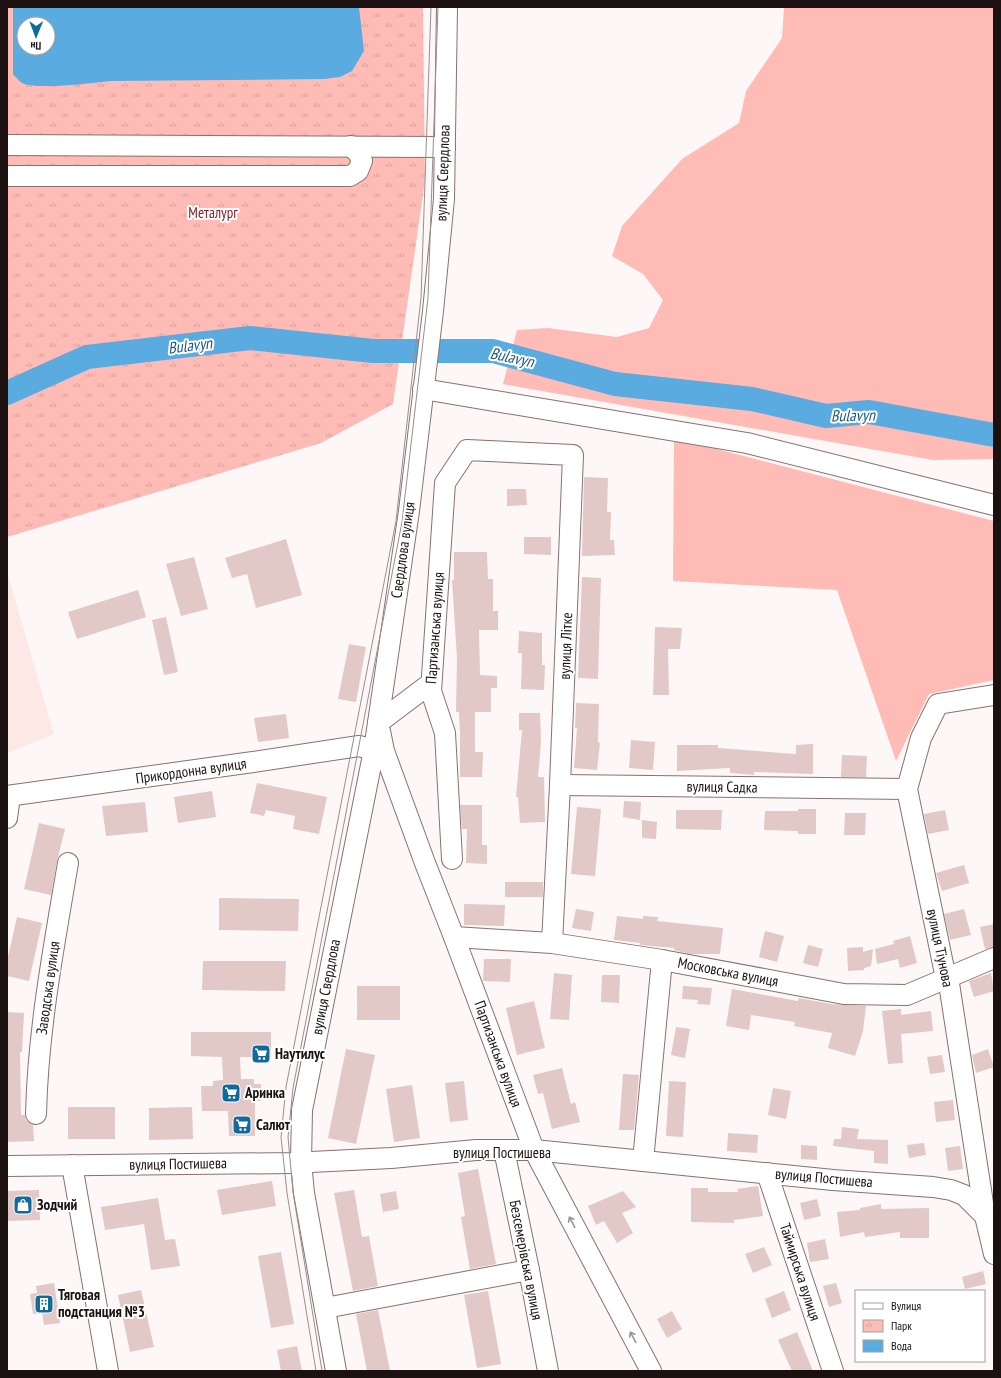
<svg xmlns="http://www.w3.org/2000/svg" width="1001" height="1378" viewBox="0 0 1001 1378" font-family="'PT Sans Narrow',sans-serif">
	<defs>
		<pattern id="park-tufts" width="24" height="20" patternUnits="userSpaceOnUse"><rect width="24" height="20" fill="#ffbbb6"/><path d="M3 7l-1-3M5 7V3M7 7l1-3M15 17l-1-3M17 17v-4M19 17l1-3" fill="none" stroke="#daa09b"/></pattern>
	</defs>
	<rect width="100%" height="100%" fill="#fdf8f7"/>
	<path fill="#fde8e6" d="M7 572 54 734 7 753Z"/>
	<g fill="#ffbbb6">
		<path d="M784 7H994V459L933 460 503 384 517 330 548 328 617 337 649 328 663 300 643 274 612 256 622 226 682 159 739 123 746 91 782 38Z"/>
		<path d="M674 438 994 521V680L929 694 896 761 837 590 673 581Z"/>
	</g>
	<path fill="url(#park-tufts)" fill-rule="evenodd" d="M7 7H423L425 180 393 404 321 443 7 537ZM24 24H48V48H24Z"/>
	<path fill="#5aabe0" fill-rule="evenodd" d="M13 7H359L364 51 352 71 340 77 324 79 111 81C94 83 36 90 22 83 19 81 16 77 13 74ZM24 24H48V48H24Z"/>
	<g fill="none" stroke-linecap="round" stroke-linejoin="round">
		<path stroke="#5aabe0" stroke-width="24" d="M7 393 87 357 250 338 373 351H493L615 384 752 399 826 416 869 412 994 435"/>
	</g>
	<g fill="#e2c8c6">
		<path d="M584 477 608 478 607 512H611L610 540H614L615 555 582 556Z"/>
		<path d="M507 489H526L527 505 507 506Z"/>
		<path d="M524 537H551V555L524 554Z"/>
		<path d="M286 539 302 595 256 608 247 574 232 578 225 558Z"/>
		<path d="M454 552H487L488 579H493V611H498V630H479L480 675 497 676V688H491V712H475V752H483L482 777H460V733L459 712H456L457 658 452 580H454Z"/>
		<path d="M194 557 208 609 181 616 166 564Z"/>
		<path d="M582 577 601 578 598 679 578 678Z"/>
		<path d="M138 590 146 617 77 639 68 612Z"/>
		<path d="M166 617 178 672 164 675 152 620Z"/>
		<path d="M655 627 682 628 680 649H668L669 695H653Z"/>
		<path d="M519 631 542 633V665H545L544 690 521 689 522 653H518Z"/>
		<path d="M349 644 366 647 356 702 338 699Z"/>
		<path d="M576 703 599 704 598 742 600 743 597 770 574 768 577 728H575Z"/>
		<path d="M519 713H540L541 742 538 777H544L545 822 520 823 518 797H516L522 730H519Z"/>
		<path d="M286 714 289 738 258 742 254 718Z"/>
		<path d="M631 740 655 742 653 770 629 768Z"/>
		<path d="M813 744V774L754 772V775L730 773V768L677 771V745H718V748L796 754V745Z"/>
		<path d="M842 755 867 756 866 777H841Z"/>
		<path d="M257 783 327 797 319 834 293 829 295 816 266 810 264 816 250 813Z"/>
		<path d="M212 791 216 817 178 823 174 797Z"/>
		<path d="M624 801 641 802 640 820 623 817Z"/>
		<path d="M145 802 148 832 106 836 102 806Z"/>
		<path d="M460 805H482V845H487V864L466 863 467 829H462Z"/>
		<path d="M577 807 601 809 595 876 571 874Z"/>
		<path d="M798 809H816V834H798V831L764 830 765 811H798Z"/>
		<path d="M676 810H722L721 830 676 829Z"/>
		<path d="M945 810 949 830 928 834 924 814Z"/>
		<path d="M845 813H866L865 835H844Z"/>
		<path d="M642 820 657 822 656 839 642 838Z"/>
		<path d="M39 823 65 829 57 861 51 895 24 889Z"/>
		<path d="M964 865 969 883 942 891 936 873Z"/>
		<rect x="505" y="882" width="38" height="15"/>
		<path d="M219 898 299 899 298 931 219 930Z"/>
		<path d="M464 904 505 905 504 926 464 925Z"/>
		<path d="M576 909 594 912 591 931 572 928Z"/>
		<path d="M964 909 971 935 950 940 944 914Z"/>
		<path d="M617 916 643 919V916L658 917 657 921 723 928 720 954H690L674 950V948L640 945V943L614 940Z"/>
		<path d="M17 917 42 923 29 981 7 976V961Z"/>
		<path d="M994 924V947L985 949 980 927Z"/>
		<path d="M765 931 784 936 777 962 759 957Z"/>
		<path d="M910 936 917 963 900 968 898 959 877 964 875 949 894 944 893 941Z"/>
		<path d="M808 945 823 949 818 967 803 963Z"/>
		<path d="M863 947V952L873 949 871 966 864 968V970L848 971 847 948Z"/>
		<path d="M484 959H511L510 982 483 981Z"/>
		<path d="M203 961H286L285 991 202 990Z"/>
		<path d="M554 973 572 975 569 1020 550 1019Z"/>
		<path d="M991 973 994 991 974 997 969 981Z"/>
		<path d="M602 975H620L619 1003 601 1002Z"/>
		<rect x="357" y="986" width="43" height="34"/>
		<path d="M683 986 712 988 710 1005 697 1004 698 1000 682 999Z"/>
		<path d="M732 989 798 1001 799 998 831 1004 866 1006 863 1031 855 1056 828 1048 832 1033 794 1026 795 1022 751 1015 749 1030 726 1026Z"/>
		<path d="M534 1001 545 1048 517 1055 506 1008Z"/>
		<path d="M901 1009V1015L931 1011 933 1031 901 1034 903 1063 888 1064 882 1011Z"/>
		<path d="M7 1012 24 1013 22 1052H20L21 1115H25L26 1120 33 1125 34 1141 7 1142Z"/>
		<path d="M676 1027 690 1029 685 1058 671 1055Z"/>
		<path d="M191 1032H271V1057H240L241 1079H254V1084H261V1101H255V1136H229L228 1111H202L201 1086H213V1081L223 1080 222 1057 191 1056Z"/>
		<path d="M346 1049 375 1055 356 1144 328 1138Z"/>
		<path d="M988 1049 994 1067 976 1073 972 1055Z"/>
		<path d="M942 1055 945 1072 930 1074 927 1057Z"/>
		<path d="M562 1068 571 1104 575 1102 580 1122 552 1129 543 1093 538 1094 533 1075Z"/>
		<path d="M623 1074 639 1075 634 1130H619Z"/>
		<path d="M464 1081 468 1120 450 1122 445 1083Z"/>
		<path d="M669 1081 686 1082 683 1137 666 1136Z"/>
		<path d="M412 1085 420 1138 394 1142 386 1089Z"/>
		<path d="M773 1088 791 1091 786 1119 768 1115Z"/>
		<path d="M953 1100 955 1120 936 1122 934 1102Z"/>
		<rect x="68" y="1107" width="47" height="32"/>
		<path d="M192 1107 193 1139 149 1140V1108Z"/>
		<path d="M842 1127 859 1129 857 1139 888 1140V1164L874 1163V1151L833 1146 834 1139H841Z"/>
		<path d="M728 1133 758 1135 757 1153 727 1151Z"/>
		<path d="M924 1143 926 1155 909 1158 907 1145Z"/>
		<path d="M801 1145 817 1146V1160L801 1159Z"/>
		<path d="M960 1146 963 1169 948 1171 945 1148Z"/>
		<path d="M478 1169 496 1264 470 1269 461 1217 465 1216 458 1173Z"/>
		<path d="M272 1181 276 1206 222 1215 217 1190Z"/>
		<path d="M758 1186 763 1216 734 1220V1223L691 1222V1188H708V1192H738L737 1189Z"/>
		<path d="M39 1190 40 1220 7 1221V1191Z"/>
		<path d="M354 1190 362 1237 369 1236 378 1286 353 1291 334 1193Z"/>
		<path d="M396 1191 399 1209 383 1212 380 1194Z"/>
		<path d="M623 1191 636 1207 622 1213 633 1233 617 1243 604 1221 596 1225 588 1206Z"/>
		<path d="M158 1198 165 1240 175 1239 180 1266 151 1270 144 1224 105 1230 101 1207Z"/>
		<path d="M817 1199 821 1216 804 1220 800 1203Z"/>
		<path d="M881 1204V1209L929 1208V1238H900V1232L865 1237 864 1232 840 1237 837 1212 860 1210V1208Z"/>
		<path d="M825 1239 829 1259 810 1262 807 1243Z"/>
		<path d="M764 1247 772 1265 753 1273 745 1254Z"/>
		<path d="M281 1252 294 1324 271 1328 258 1256Z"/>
		<path d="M983 1271 986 1284 965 1289 962 1277Z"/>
		<path d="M54 1283 60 1323 44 1325 42 1313 33 1314 30 1294 37 1293 36 1286Z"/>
		<path d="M836 1283 842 1303 829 1307 823 1286Z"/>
		<path d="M141 1290 154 1347 130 1352 118 1295Z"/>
		<path d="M488 1291 501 1364 477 1368 464 1295Z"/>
		<path d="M784 1291 791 1310 772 1318 765 1299Z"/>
		<path d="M378 1310 390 1371H367L356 1314Z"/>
		<path d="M672 1311 682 1329 667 1338 657 1319Z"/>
		<path d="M797 1332 813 1371H792L778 1340Z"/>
		<path d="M297 1346 302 1371H281L277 1350Z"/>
	</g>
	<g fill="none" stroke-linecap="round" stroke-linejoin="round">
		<defs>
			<g id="minor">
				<path d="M7 145 445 147"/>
				<path d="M7 176H350L358 171 362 161 358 153 351 146"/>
				<path d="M423 389 747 443 994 505"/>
				<path d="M994 695 938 704 921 738 907 789 944 969 948 977 985 1216 994 1254"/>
				<path d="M378 723 431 683"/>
				<path d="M380 731 384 751 425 863 454 937 534 1150 651 1371"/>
				<path d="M560 785 907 789"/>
				<path d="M7 796 253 762 359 746 374 750"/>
				<path d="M7 818 10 796"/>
				<path d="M452 859 445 733 431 691 445 483 467 450 573 455 560 785 552 943"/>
				<path d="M454 937 552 943 662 960 844 994 907 995 994 958"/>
				<path d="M36 1114C38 1029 54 946 68 863"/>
				<path d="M504 1150 529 1270 548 1371"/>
				<path d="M643 1161 662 960"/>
				<path d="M72 1165 108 1371"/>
				<path d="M7 1166 291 1163 391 1158 476 1150H534L833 1180 933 1187 951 1190 964 1195 985 1216"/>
				<path d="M767 1173 833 1371"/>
				<path d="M325 1308 529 1270"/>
				<path d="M336 1371 304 1193 301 1162 302 1110 374 750 409 511 433 311 444 199 447 7"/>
			</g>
		</defs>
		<use href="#minor" stroke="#88716f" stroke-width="22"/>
		<use href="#minor" stroke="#fff" stroke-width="20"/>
		<g stroke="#968f8e" stroke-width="1">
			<path d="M316 1371 287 1193 281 1137 286 1087 396 521 421 298 431 7"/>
			<path d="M322 1371 293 1192 288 1137 293 1088 402 522 428 298 438 7"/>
		</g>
	</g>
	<defs><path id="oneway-shaft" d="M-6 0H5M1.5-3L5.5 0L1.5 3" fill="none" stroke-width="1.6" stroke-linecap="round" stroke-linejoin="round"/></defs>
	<g stroke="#989493">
		<use href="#oneway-shaft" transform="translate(572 1222) rotate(-118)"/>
		<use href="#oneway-shaft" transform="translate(633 1337) rotate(-118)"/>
	</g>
	<defs>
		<symbol id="supermarket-square" viewBox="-11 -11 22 22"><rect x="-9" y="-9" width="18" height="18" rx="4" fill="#106a9a" stroke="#fff"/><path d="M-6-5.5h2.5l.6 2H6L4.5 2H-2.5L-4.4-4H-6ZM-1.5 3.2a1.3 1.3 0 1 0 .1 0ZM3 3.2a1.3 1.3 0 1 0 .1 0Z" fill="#fff"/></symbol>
		<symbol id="shop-square" viewBox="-11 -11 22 22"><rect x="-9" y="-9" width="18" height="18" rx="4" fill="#106a9a" stroke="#fff"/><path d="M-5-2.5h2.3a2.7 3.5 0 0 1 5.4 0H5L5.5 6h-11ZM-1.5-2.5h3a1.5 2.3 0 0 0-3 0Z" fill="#fff"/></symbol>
		<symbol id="building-square" viewBox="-11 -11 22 22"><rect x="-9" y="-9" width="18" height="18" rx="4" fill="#106a9a" stroke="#fff"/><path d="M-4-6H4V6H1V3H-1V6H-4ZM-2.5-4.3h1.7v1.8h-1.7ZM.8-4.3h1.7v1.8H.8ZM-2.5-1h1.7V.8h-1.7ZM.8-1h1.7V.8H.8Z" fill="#fff"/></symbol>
	</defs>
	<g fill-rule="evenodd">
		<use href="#supermarket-square" x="250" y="1043" width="22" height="22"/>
		<use href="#supermarket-square" x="220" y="1082" width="22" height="22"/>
		<use href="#supermarket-square" x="231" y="1114" width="22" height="22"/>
		<use href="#shop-square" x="12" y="1194" width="22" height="22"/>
		<use href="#building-square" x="33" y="1293" width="22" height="22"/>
	</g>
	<g text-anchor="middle" stroke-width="4" stroke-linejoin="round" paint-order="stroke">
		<g font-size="15" fill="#1a1110" stroke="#fff">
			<text transform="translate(443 173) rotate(-88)" y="5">вулиця Свердлова</text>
			<text transform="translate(403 550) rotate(-82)" y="5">Свердлова вулиця</text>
			<text transform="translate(435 628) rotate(-86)" y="5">Партизанська вулиця</text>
			<text transform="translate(566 646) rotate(-88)" y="5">вулиця Літке</text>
			<text transform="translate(191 771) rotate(-8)" y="5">Прикордонна вулиця</text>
			<text transform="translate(722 787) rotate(1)" y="5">вулиця Садка</text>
			<text transform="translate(940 948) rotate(78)" y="5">вулиця Тіунова</text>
			<text transform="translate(728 972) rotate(11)" y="5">Московська вулиця</text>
			<text transform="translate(326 987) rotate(-79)" y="5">вулиця Свердлова</text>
			<text transform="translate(48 988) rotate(-82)" y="5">Заводська вулиця</text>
			<text transform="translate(498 1054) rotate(70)" y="5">Партизанська вулиця</text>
			<text x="502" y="1158">вулиця Постишева</text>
			<text transform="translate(178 1164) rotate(-1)" y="5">вулиця Постишева</text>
			<text transform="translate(824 1178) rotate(5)" y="5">вулиця Постишева</text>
			<text transform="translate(526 1260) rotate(79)" y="5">Безсемерівська вулиця</text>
			<text transform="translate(800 1272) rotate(72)" y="5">Таймирська вулиця</text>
		</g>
		<g font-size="15" fill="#8a2025" stroke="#fff">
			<text x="213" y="218">Металург</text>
		</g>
		<g font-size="15" font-weight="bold" fill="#1a1110" stroke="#fff" text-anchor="start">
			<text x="275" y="1059">Наутилус</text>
			<text x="245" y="1098">Аринка</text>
			<text x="256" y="1130">Салют</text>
			<text x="37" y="1210">Зодчий</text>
			<text x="58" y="1300">Тяговая<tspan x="58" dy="17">подстанция №3</tspan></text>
		</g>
		<g font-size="16" font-style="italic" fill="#1b577b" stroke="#fff">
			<text transform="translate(190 345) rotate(-7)" y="6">Bulavyn</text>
			<text transform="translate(512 357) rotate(12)" y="6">Bulavyn</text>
			<text transform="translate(853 415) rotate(-1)" y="6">Bulavyn</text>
		</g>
	</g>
	<rect width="1001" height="1378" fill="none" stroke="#1a1110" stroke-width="16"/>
	<rect x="855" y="1290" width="130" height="72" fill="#ffffff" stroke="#a3a09f"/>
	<rect x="863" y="1303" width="20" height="6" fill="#ffffff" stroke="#a3a09f"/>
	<text x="891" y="1310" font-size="12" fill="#1a1110">Вулиця</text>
	<rect x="863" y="1320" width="20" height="12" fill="url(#park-tufts)" stroke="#a3a09f"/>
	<text x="891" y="1330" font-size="12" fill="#1a1110">Парк</text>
	<rect x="863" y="1340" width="20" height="12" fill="#5aabe0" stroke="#a3a09f"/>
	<text x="891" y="1350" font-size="12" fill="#1a1110">Вода</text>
	<g transform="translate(36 36) rotate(181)"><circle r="19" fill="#ffffff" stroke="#a3a09f"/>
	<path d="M0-3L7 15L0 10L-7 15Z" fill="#106a9a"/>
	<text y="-6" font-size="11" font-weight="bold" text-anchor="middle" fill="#1a1110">Пн</text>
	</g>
</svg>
